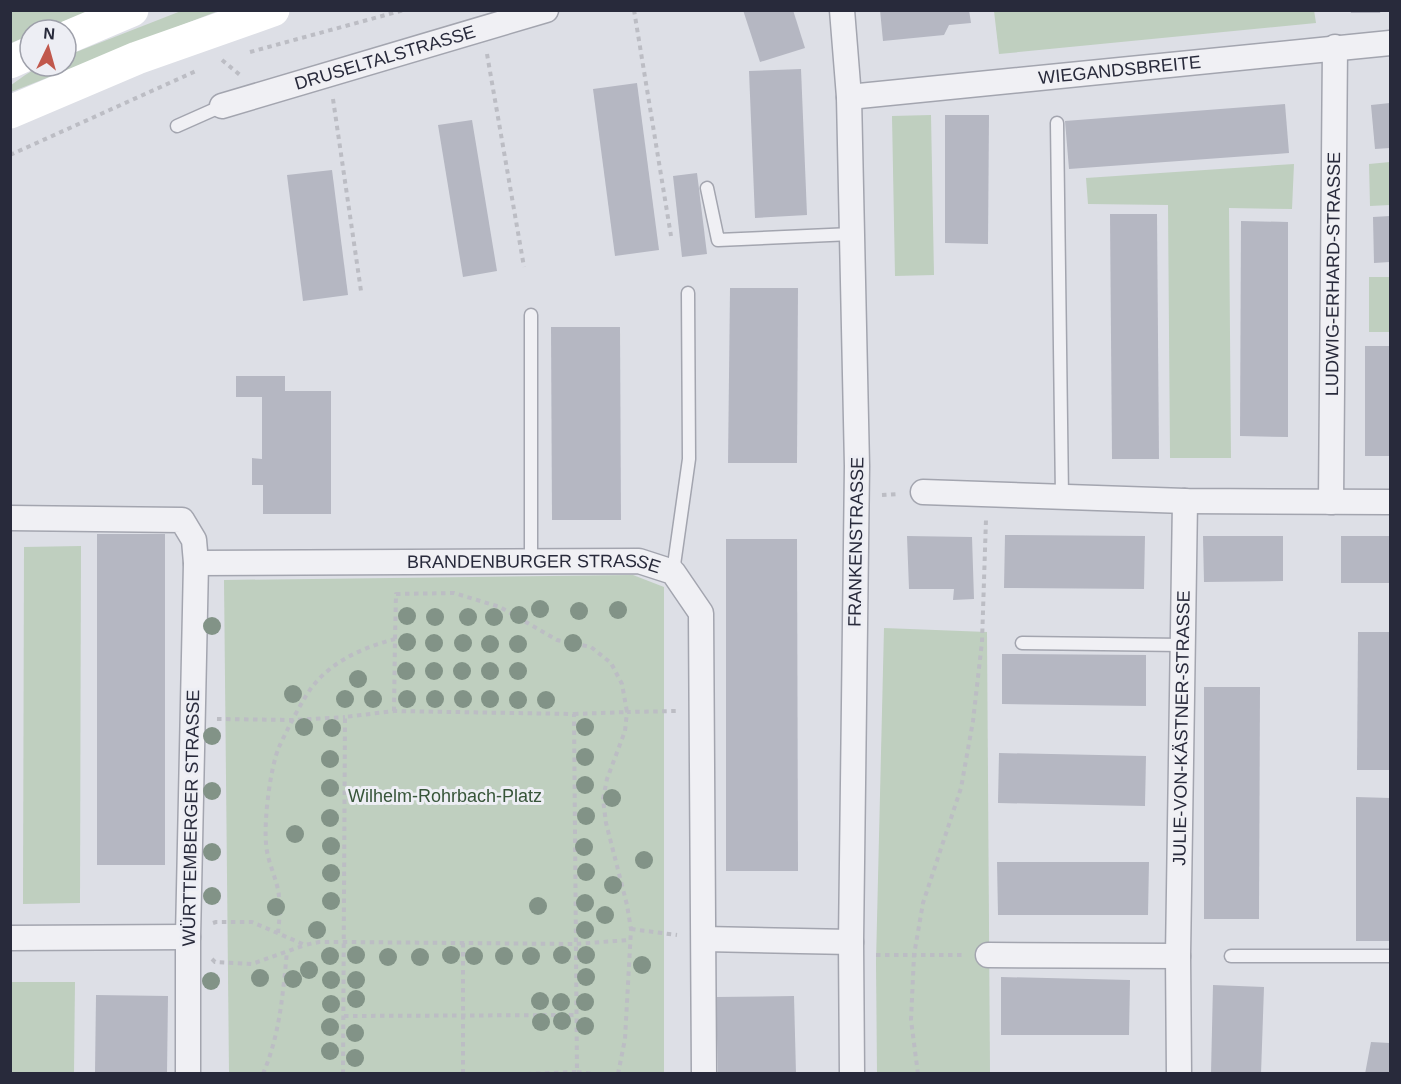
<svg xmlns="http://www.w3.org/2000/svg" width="1401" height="1084" viewBox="0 0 1401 1084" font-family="Helvetica,sans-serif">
	<rect width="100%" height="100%" fill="#dddfe6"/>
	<g fill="#bfcfbf">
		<path d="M1314 10 1316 23 999 54 994 11Z"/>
		<path d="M11 11H90L42 30H30V35L11 43Z"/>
		<path d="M181 11H218L11 92 10 86C35 68 35 66 66 66V56Z"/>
		<path d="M931 115 934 275 895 276 892 116Z"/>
		<path d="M1390 162V205L1370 206 1369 164Z"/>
		<path d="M1294 164 1292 209 1229 208 1231 458H1170L1168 205 1088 204 1086 178Z"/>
		<rect x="1369" y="277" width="21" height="55"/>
		<path d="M81 546 80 903 23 904 24 547Z"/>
		<path d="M633 575 664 587V1073H229L224 580Z"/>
		<path d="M884 628 987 632 990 1073 877 1074 876 962Z"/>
		<path d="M11 982H75L74 1073H11Z"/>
	</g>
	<g fill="#b5b7c2">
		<path d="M743 10H793L805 48 760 62Z"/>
		<path d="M880 10H969L971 23 949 25 944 35 883 41Z"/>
		<path d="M1350 10H1381L1380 13H1351Z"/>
		<path d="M801 69 807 215 755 218 749 71Z"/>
		<path d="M637 83 659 250 615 256 593 89Z"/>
		<path d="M1390 103V148L1375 149 1371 105Z"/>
		<path d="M1285 104 1289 153 1069 169 1065 121Z"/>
		<path d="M945 115H989L988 244 945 243Z"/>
		<path d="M472 120 497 271 463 277 438 125Z"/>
		<path d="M332 170 348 295 303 301 287 175Z"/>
		<path d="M697 173 707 254 682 257 673 176Z"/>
		<path d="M1110 214H1157L1159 459H1112Z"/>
		<path d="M1390 216V262L1374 263 1373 217Z"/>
		<path d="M1241 221 1288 222V437L1240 436Z"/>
		<path d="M730 288H798L797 463H728Z"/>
		<path d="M551 327H620L621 520H552Z"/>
		<rect x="1365" y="346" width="25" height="110"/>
		<path d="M236 376H285V391H331V514H263V485H252V458L262 459V397H236Z"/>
		<rect x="97" y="534" width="68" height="331"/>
		<path d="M1005 535 1145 536 1144 589 1004 588Z"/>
		<path d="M907 536 972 537 974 599 953 600 954 589H909Z"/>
		<path d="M1203 536H1283V581L1204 582Z"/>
		<rect x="1341" y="536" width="49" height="47"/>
		<path d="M726 539H797L798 871H726Z"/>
		<path d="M1358 632H1390V770H1357Z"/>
		<path d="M1002 654 1146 655V706L1002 704Z"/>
		<path d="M1204 687H1260L1259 919H1204Z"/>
		<path d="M999 753 1146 756 1145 806 998 803Z"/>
		<path d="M1356 797 1390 798V941H1356Z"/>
		<path d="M997 862H1149L1148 915H998Z"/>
		<path d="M1001 977 1130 980 1129 1035H1001Z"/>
		<path d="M1213 985 1264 987 1261 1074H1211Z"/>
		<path d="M96 995 168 996 167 1074H95Z"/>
		<path d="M794 996 796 1074H718L716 997Z"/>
		<path d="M1371 1042 1390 1043V1074H1365Z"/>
	</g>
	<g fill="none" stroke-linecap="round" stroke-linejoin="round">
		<defs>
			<g id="service">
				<path d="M1057 123 1062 496"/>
				<path d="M177 126 222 106"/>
				<path d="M707 188 718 240 852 234"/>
				<path d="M531 315V561"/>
				<path d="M673 572 689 459 688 293"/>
				<path d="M1022 643 1183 645"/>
				<path d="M1231 956H1390"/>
			</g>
			<g id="minor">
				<path d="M842 10 849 97 857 466 851 942 852 1074"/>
				<path id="s1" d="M849 97 1390 43"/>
				<path id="s2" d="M222 106 546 10"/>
				<path d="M923 492 1185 501 1390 502"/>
				<path id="s3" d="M1331 502 1335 47"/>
				<path d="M10 518 182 520 194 540 196 563 188 937V1074"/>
				<path id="s4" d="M196 563 639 561 673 572 701 613 704 1074"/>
				<path d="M10 938 188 937"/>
				<path d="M704 939 851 942"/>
				<path d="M988 955 1178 956"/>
				<path id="s5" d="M1179 1074 1178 956 1185 501"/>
			</g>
		</defs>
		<use href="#service" stroke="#a3a5af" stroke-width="15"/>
		<use href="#minor" stroke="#a3a5af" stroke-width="27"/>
		<g stroke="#bcbdc4" stroke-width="4" stroke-dasharray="4.5 4.5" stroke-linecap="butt">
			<path d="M634 10 671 236"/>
			<path d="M250 52 404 10"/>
			<path d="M487 54 524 267"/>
			<path d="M222 60 240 75"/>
			<path d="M333 99 361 291"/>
			<path d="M10 155 196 71"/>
			<path d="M882 495 898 494"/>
			<path d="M395 639 396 594 454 593 500 607 557 640 591 647 611 663 622 684 627 712 574 714"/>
			<path d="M217 719 294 720 345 717"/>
			<path d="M213 923 216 922H252L305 945 319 942H344L575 944 629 940"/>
			<path d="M631 929 677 935"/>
			<path d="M278 933C279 922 281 908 279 896 277 878 267 862 266 843 264 819 270 769 279 747 286 732 302 700 312 687 332 661 364 647 395 639L394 711"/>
			<path d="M463 943V1074"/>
			<path d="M876 955H965"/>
			<path d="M212 959 215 962 252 964 305 945"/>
			<path d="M344 1016 575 1015"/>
			<path d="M577 1072 594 1074"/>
			<path d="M263 1074C280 1034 283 993 287 951"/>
			<path d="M343 1074 345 717 394 711 574 714 577 1072 525 1074"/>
			<path d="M618 1074 625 1039 631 929 627 905 606 823 603 799 607 779 625 731 627 712 677 711"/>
			<path d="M918 1074 911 1020 914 955 923 903 961 788 973 721 982 642 986 519"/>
		</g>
		<use href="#service" stroke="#f0f0f4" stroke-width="12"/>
		<use href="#minor" stroke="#f0f0f4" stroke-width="24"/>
		<g stroke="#fff" stroke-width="33">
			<path d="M66 38 132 10"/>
			<path d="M10 62 30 53"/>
			<path d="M10 112 137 58 273 10"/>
		</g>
	</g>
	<g fill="#829387">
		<circle cx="540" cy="609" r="9"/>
		<circle cx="618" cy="610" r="9"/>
		<circle cx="579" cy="611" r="9"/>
		<circle cx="519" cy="615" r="9"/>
		<circle cx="407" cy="616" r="9"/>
		<circle cx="435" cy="617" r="9"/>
		<circle cx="468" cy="617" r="9"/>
		<circle cx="494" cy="617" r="9"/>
		<circle cx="212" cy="626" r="9"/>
		<circle cx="407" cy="642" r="9"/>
		<circle cx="434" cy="643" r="9"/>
		<circle cx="463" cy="643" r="9"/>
		<circle cx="573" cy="643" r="9"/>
		<circle cx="490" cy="644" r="9"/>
		<circle cx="518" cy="644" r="9"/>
		<circle cx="406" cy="671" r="9"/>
		<circle cx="434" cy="671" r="9"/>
		<circle cx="462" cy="671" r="9"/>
		<circle cx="490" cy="671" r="9"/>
		<circle cx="518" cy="671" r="9"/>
		<circle cx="358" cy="679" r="9"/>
		<circle cx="293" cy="694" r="9"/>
		<circle cx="345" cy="699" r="9"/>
		<circle cx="373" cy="699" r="9"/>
		<circle cx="407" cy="699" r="9"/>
		<circle cx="435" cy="699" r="9"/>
		<circle cx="463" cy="699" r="9"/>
		<circle cx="490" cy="699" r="9"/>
		<circle cx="518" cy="700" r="9"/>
		<circle cx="546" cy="700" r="9"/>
		<circle cx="304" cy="727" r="9"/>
		<circle cx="585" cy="727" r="9"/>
		<circle cx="332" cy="728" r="9"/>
		<circle cx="212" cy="736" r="9"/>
		<circle cx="585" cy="757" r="9"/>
		<circle cx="330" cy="759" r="9"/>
		<circle cx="585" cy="785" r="9"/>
		<circle cx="330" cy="788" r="9"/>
		<circle cx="212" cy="791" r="9"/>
		<circle cx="612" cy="798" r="9"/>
		<circle cx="586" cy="816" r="9"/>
		<circle cx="330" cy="818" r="9"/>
		<circle cx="295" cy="834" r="9"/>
		<circle cx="331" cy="846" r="9"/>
		<circle cx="584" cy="847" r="9"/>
		<circle cx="212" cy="852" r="9"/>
		<circle cx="644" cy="860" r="9"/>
		<circle cx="586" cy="872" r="9"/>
		<circle cx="331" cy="873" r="9"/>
		<circle cx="613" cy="885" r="9"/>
		<circle cx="212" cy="896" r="9"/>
		<circle cx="331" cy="901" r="9"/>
		<circle cx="585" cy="903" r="9"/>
		<circle cx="538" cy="906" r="9"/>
		<circle cx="276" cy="907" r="9"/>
		<circle cx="605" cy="915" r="9"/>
		<circle cx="317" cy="930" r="9"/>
		<circle cx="585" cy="930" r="9"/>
		<circle cx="356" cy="955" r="9"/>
		<circle cx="451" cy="955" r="9"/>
		<circle cx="562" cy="955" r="9"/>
		<circle cx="586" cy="955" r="9"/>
		<circle cx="330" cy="956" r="9"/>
		<circle cx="474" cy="956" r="9"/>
		<circle cx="504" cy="956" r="9"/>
		<circle cx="531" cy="956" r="9"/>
		<circle cx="388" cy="957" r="9"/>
		<circle cx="420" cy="957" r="9"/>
		<circle cx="642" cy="965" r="9"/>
		<circle cx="309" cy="970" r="9"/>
		<circle cx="586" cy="977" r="9"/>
		<circle cx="260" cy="978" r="9"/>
		<circle cx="293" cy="979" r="9"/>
		<circle cx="331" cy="980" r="9"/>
		<circle cx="356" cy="980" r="9"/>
		<circle cx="211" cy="981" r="9"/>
		<circle cx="356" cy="999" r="9"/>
		<circle cx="540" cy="1001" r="9"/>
		<circle cx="561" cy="1002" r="9"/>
		<circle cx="585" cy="1002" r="9"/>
		<circle cx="331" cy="1004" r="9"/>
		<circle cx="562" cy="1021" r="9"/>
		<circle cx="541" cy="1022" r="9"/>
		<circle cx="585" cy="1026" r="9"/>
		<circle cx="330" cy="1027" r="9"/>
		<circle cx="355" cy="1033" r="9"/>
		<circle cx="330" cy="1051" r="9"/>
		<circle cx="355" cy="1058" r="9"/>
	</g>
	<g text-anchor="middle" stroke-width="6" stroke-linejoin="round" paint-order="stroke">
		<g font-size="18" fill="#282a3b" stroke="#edeef4">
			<text dy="6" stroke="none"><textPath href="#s2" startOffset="170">DRUSELTALSTRASSE</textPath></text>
			<text dy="6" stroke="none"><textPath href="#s1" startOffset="272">WIEGANDSBREITE</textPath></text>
			<text dy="6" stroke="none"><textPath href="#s3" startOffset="228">LUDWIG-ERHARD-STRASSE</textPath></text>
			<text transform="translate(856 542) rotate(-89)" y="6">FRANKENSTRASSE</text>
			<text dy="6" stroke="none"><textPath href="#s4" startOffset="338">BRANDENBURGER STRASSE</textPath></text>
			<text dy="6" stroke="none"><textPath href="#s5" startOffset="346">JULIE-VON-KÄSTNER-STRASSE</textPath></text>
			<text transform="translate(191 818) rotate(-89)" y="6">WÜRTTEMBERGER STRASSE</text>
		</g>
		<g font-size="18" fill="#375539" stroke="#edeef4">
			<text x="445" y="802">Wilhelm-Rohrbach-Platz</text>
		</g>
	</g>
	<rect width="1401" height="1084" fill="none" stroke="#282a3b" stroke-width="24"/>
	<g transform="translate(48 48) rotate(5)"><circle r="28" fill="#edeef4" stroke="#9ea0aa" stroke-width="1.5"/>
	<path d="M0-4.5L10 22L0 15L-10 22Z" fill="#c1584c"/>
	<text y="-9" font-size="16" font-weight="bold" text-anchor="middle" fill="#282a3b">N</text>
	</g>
</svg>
